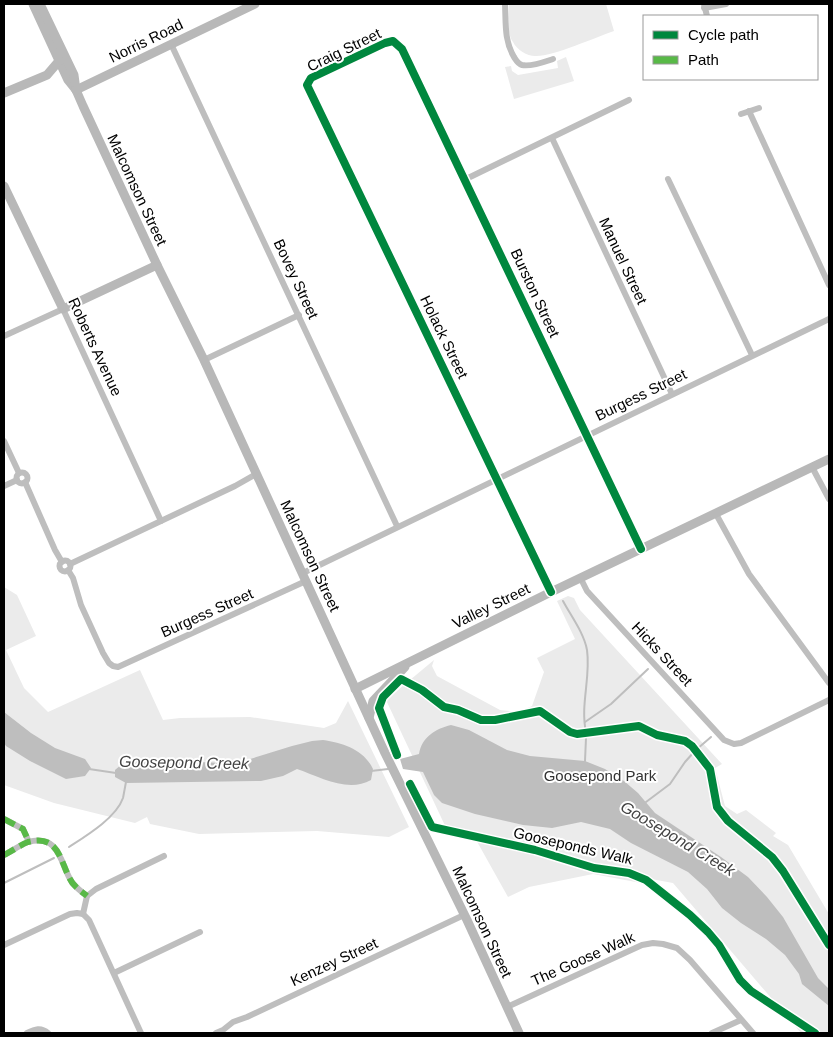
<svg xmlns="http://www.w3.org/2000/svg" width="833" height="1037" viewBox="0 0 833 1037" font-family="Helvetica,sans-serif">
	<rect width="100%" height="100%" fill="#fff"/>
	<g fill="#ebebeb">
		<path d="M509 4H606L614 31C596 37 552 57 535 56 527 56 517 50 513 42 506 32 509 16 509 4Z"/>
		<path d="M566 57 574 81 514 99 505 67 511 66 512 71 518 75 558 68 557 61Z"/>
		<path d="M4 587 17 595 36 636 6 650 24 688 48 712 140 670 163 720 180 718 250 717 324 728 336 723 348 701 409 827 389 837 317 831 199 834 150 824 147 817 135 823 54 803 4 785Z"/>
		<path d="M568 596 574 598 580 610 722 764 715 768 725 806 737 814 746 810 776 833 773 836 788 845 829 914V1033H801L673 883 635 876 641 883 593 874 529 887 508 897 475 838 448 832 386 700 434 660 432 666 437 676 500 710 519 712 532 706 544 672 537 658 575 639 557 601Z"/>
	</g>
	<g fill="#bebebe">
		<path d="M4 712 31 733 55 748 85 759 91 768 85 776 66 779 30 761 6 746 4 743Z"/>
		<path d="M451 725 469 730 507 750 530 756 585 761 605 769 624 781 638 793 655 813 721 857 748 877 767 897 783 917 818 978 829 989V1006L802 984 799 974 785 955 766 939 741 923 722 908 707 889 688 872 631 843 610 829 581 822 552 828 523 825 475 814 442 803 434 795 423 772 403 769 400 759 419 754C422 737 435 729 451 725Z"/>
		<path d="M323 740C344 743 364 750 373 769L371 780C348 793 320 777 297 769L283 776 261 781 126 783 115 777V770L128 759 223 763 247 760 292 746 312 741Z"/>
	</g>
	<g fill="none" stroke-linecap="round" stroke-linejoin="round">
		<g stroke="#bebebe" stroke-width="2">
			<path d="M563 601C571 616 584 633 587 650 591 677 580 705 586 732"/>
			<path d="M585 722 611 704 648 669"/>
			<path d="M697 749 711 737"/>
			<path d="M585 761 586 738"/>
			<path d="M89 769 116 773"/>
			<path d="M371 771 388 769"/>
			<path d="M646 802 670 784 685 762 694 752"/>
			<path d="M69 847C86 836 116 818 123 798 124 793 125 787 126 782"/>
			<path d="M4 883 54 858"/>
		</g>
		<g stroke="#bebebe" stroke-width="6">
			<path d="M505 4C506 23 504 40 514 57 516 60 518 64 522 65 531 67 544 62 553 59"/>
			<path d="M704 4 707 16"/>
			<path d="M704 8 726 4"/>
			<path d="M171 44 397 526"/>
			<path d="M749 111 829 285"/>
			<path d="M741 114 759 108"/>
			<path d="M552 138 672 394"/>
			<path d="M466 179 629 100"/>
			<path d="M668 179 752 355"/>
			<path d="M4 336 63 309 161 521"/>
			<path d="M204 360 299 315"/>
			<path d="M4 441 19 473"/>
			<path d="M812 467 829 499"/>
			<circle cx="22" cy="478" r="5.5"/>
			<path d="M25 482 55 550 62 562"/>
			<path d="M4 486 17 480"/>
			<path d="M716 514 749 574 829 683"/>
			<circle cx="65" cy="566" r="5.5"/>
			<path d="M70 564 235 486 256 474"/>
			<path d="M68 570 73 578 81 605 103 653 109 663 113 666 118 667 306 581"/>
			<path d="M303 573 829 319"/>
			<path d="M581 579 587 591 724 740 734 744 741 743 829 700"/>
			<path d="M551 592 307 85 311 78 385 43 393 41 402 49 641 549"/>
			<path d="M4 819 23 829 29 842"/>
			<path d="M4 855C12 851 20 845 28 842 59 834 60 861 70 879 73 886 81 891 87 896"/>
			<path d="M83 914 89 920 141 1033"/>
			<path d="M4 945 70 914 77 913 83 914 87 896 96 889 164 856"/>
			<path d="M114 973 200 932"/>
			<path d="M507 1007 642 945 653 943 663 944 677 948 690 960 753 1033"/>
			<path d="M27 1033C35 1029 41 1027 48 1033"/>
			<path d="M216 1033 223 1030 233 1022 247 1017 464 915"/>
			<path d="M712 1033 741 1020"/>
		</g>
		<g stroke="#b8b8b8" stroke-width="9">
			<path d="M33 4 68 80 76 90"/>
			<path d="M40 4 74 75 76 90 83 106 157 265 204 360 385 753 467 920 519 1033"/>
			<path d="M76 90 255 4"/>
			<path d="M4 93 47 75 59 61"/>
			<path d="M4 186 63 309 157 265"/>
			<path d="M355 689 551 592 829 459"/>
			<path d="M369 718 373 701 405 667"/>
		</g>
		<g stroke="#58b947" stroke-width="6" stroke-dasharray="12 6" stroke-linecap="butt">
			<path d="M4 819 23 829 29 842"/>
			<path d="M4 855C12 851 20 845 28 842 59 834 60 861 70 879 73 886 81 891 87 896"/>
		</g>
		<defs>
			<g id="cycleway">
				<path d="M551 592 307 85 311 78 385 43 393 41 402 49 641 549"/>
				<path d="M397 755 379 708 383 697 401 679 422 690 444 707 458 710 481 720H495L540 711 570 732 577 734 639 726 657 735 685 741 692 746 710 769 717 807 728 821 772 857 783 871 829 945"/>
				<path d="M410 784 432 827 535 850 594 868 629 873 646 880 690 915 708 932 719 945 740 980 751 991 815 1033"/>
			</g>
		</defs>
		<use href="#cycleway" stroke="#fff" stroke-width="11"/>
		<use href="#cycleway" stroke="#00873e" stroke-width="8"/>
	</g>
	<g text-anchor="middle" stroke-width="4" stroke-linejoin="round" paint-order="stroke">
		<g font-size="15" fill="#000" stroke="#fff">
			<text transform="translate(146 41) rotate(-26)" y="5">Norris Road</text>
			<text transform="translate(344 50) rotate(-26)" y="5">Craig Street</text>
			<text transform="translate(137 190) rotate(65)" y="5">Malcomson Street</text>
			<text transform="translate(623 261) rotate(65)" y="5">Manuel Street</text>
			<text transform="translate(296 279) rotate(65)" y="5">Bovey Street</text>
			<text transform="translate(535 293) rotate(65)" y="5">Burston Street</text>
			<text transform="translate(444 337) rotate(64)" y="5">Holack Street</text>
			<text transform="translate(95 347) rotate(65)" y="5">Roberts Avenue</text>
			<text transform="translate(641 395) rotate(-26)" y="5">Burgess Street</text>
			<text transform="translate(310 556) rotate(65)" y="5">Malcomson Street</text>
			<text transform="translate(491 606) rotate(-26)" y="5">Valley Street</text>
			<text transform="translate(207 613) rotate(-24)" y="5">Burgess Street</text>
			<text transform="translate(662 654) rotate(47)" y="5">Hicks Street</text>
			<text transform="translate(573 846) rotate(13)" y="5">Gooseponds Walk</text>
			<text transform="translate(482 922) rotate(65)" y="5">Malcomson Street</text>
			<text transform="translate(583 959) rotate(-24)" y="5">The Goose Walk</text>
			<text transform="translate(334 962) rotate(-25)" y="5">Kenzey Street</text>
		</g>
		<g font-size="15" fill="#323232" stroke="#fff">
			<text x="600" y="781">Goosepond Park</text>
		</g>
		<g font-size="16" font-style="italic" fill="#434343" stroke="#fff">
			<text transform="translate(184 762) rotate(1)" y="6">Goosepond Creek</text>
			<text transform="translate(678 838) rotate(31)" y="6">Goosepond Creek</text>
		</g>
	</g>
	<rect width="833" height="1037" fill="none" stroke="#000000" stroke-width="10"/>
	<rect x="643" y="15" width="175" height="65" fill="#ffffff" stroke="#999999"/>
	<rect x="653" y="31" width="25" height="8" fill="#00873e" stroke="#999999"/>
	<text x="688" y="40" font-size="15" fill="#000000">Cycle path</text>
	<rect x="653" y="56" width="25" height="8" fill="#58b947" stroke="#999999"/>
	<text x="688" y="65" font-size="15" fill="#000000">Path</text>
</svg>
